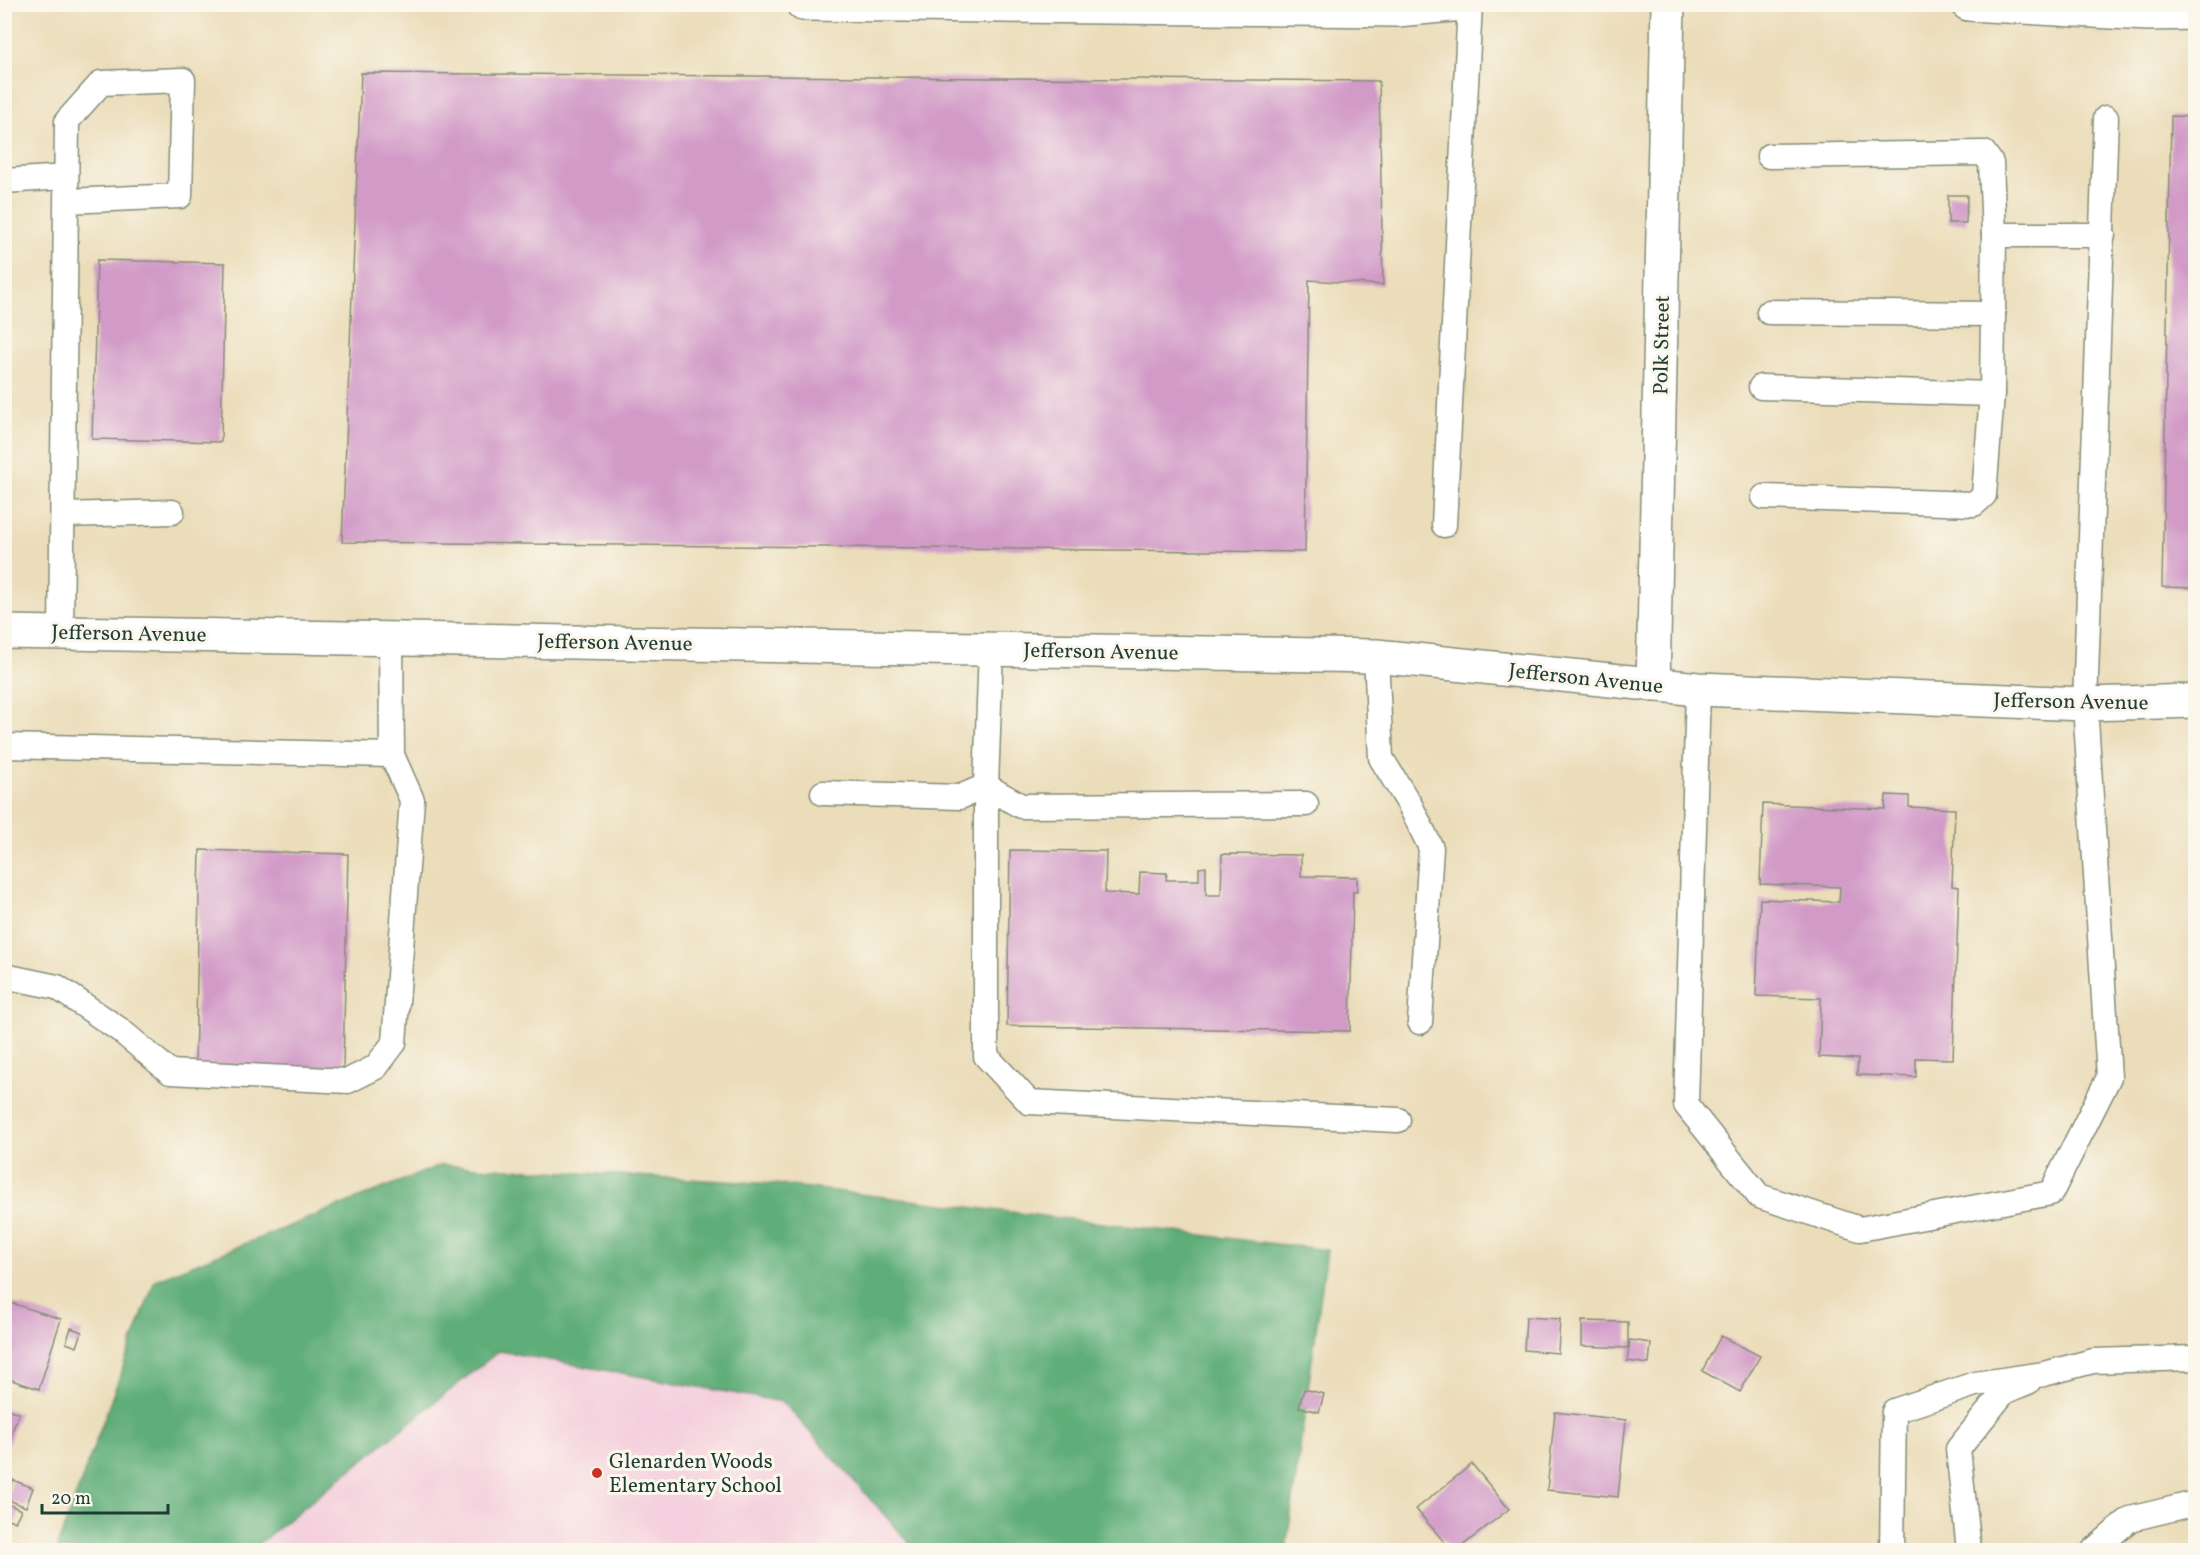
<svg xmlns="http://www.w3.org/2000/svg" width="2200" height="1555" viewBox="0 0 2200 1555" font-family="Vollkorn,serif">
	<rect width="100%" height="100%" fill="#fbf7ec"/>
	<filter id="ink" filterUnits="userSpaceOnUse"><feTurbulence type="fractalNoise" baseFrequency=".0167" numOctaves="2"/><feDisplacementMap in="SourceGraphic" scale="12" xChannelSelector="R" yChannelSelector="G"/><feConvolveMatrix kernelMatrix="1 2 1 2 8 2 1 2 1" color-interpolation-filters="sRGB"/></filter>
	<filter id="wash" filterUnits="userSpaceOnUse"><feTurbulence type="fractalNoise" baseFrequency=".008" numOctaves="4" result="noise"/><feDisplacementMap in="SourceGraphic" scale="24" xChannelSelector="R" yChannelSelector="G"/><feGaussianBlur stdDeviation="1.35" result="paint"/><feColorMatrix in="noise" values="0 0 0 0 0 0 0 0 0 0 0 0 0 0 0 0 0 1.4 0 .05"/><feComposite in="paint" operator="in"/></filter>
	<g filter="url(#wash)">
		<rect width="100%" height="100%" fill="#ebddba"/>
		<path fill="#f4cfdd" d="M499 1351 783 1402 916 1550H255L258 1544Z"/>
		<path fill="#5fad78" stroke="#3f7556" stroke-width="1.5" d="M441 1165 775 1184 1327 1250 1286 1550H916L783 1402 499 1351 258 1544 255 1550H56L155 1280Z"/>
		<g id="blocks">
			<g fill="#d19ac7">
				<path d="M361 73 1379 81 1383 285 1309 280 1305 552 342 542Z"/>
				<path d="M2171 116 2196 117V588L2162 587Z"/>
				<path d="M1948 195H1967L1966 223H1948Z"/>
				<path d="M97 260 225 263 221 442 92 439Z"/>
				<path d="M1886 795 1909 796V807L1955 809 1952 886 1959 887 1953 1059 1916 1058V1077L1857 1075 1858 1059 1819 1057 1821 998 1756 996 1760 899 1839 902 1840 887 1760 884 1763 804 1885 809Z"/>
				<path d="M200 850 348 854 343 1070 195 1066Z"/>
				<path d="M1010 850 1106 851 1105 893 1139 894 1140 872 1167 873 1166 880H1199V868L1206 867V895H1221L1222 854 1301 855V876L1357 877V892H1353L1350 1031 1007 1026Z"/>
				<path d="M5 1301 61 1319 39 1389 5 1378Z"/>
				<path d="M1526 1317 1560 1319 1558 1353 1524 1350Z"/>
				<path d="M1582 1321 1628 1322V1348L1582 1346Z"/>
				<path d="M71 1328 82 1332 77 1347 66 1343Z"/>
				<path d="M1721 1336 1760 1356 1740 1392 1702 1371Z"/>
				<path d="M1630 1340 1651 1343 1649 1364 1627 1361Z"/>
				<path d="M1304 1389 1324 1394 1319 1412 1299 1407Z"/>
				<path d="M4 1408 19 1413 5 1452H4Z"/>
				<path d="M1555 1412 1626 1420 1618 1497 1547 1490Z"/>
				<path d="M1472 1464 1509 1509 1457 1550H1451L1416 1509Z"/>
				<path d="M13 1480 33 1488 26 1507 6 1499Z"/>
				<path d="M4 1502 21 1510 15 1522 4 1517Z"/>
			</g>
		</g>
	</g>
	<g filter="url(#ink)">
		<use href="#blocks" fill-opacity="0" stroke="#858d77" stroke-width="1.5"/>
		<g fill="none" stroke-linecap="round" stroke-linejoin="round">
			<defs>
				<g id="service">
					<path d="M1769 156 1984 153 1991 163 1994 235H2103"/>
					<path d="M4 181 66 177"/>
					<path d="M1769 312 1993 314"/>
					<path d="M1761 387 1992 394"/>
					<path d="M1764 497 1974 504 1984 495 1992 394 1994 235"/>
					<path d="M63 515 172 512"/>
					<path d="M1444 525 1470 4"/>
					<path d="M61 632 67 121 101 83 183 80 180 196 67 201"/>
					<path d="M1376 656 1381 758 1410 805 1431 848 1420 1022"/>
					<path d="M1698 689 1686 1105 1759 1196 1860 1229 2051 1193 2109 1077 2085 704 2106 118"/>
					<path d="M4 746 392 755"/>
					<path d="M823 793 960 797 986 786 991 649"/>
					<path d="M1306 804 1021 806 986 786V1056L1029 1102 1398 1120"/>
					<path d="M4 976 57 987 120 1030 170 1072 348 1081 376 1067 394 1043 412 800 392 755 391 638"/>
					<path d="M1892 1550 1894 1411 1975 1384 2044 1374 2093 1361 2196 1358"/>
					<path d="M1969 1550 1958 1449 2004 1392 2028 1382"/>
					<path d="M2094 1550 2130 1519 2196 1503"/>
				</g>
				<g id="minor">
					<path d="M803 4 1397 10 1463 4"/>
					<path d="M1968 4 2148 14 2196 13"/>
					<path d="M4 632 1376 656 1698 689 2085 704 2196 701"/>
					<path d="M1653 685 1668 4"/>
				</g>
			</defs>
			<use href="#service" stroke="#858d77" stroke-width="27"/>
			<use href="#minor" stroke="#858d77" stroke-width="36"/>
			<use href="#service" stroke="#fff" stroke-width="24"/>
			<use href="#minor" stroke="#fff" stroke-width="33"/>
		</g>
	</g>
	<circle fill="#c8321e" stroke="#fbf7ec" stroke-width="2" cx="597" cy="1473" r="6"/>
	<g text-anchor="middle" stroke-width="6" stroke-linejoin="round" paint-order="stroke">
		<g font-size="21" fill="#1f3d34" stroke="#fbf7ec">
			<text transform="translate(1661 345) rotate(-89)" y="7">Polk Street</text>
			<text transform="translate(129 633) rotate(1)" y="7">Jefferson Avenue</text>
			<text transform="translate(615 642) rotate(1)" y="7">Jefferson Avenue</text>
			<text transform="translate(1101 651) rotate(1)" y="7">Jefferson Avenue</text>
			<text transform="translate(1586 678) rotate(6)" y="7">Jefferson Avenue</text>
			<text transform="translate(2071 701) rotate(1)" y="7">Jefferson Avenue</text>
		</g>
		<g font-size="21" fill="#1f3d34" stroke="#fbf7ec" text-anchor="start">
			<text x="609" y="1468">Glenarden Woods<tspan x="609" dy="24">Elementary School</tspan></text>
		</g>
	</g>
	<rect width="2200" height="1555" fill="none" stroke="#fbf7ec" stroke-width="24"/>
	<path d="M42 1504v9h126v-9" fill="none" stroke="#1f3d34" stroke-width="3"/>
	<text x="51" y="1504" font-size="18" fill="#1f3d34" stroke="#fbf7ec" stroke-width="4.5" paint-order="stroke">20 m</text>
</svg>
